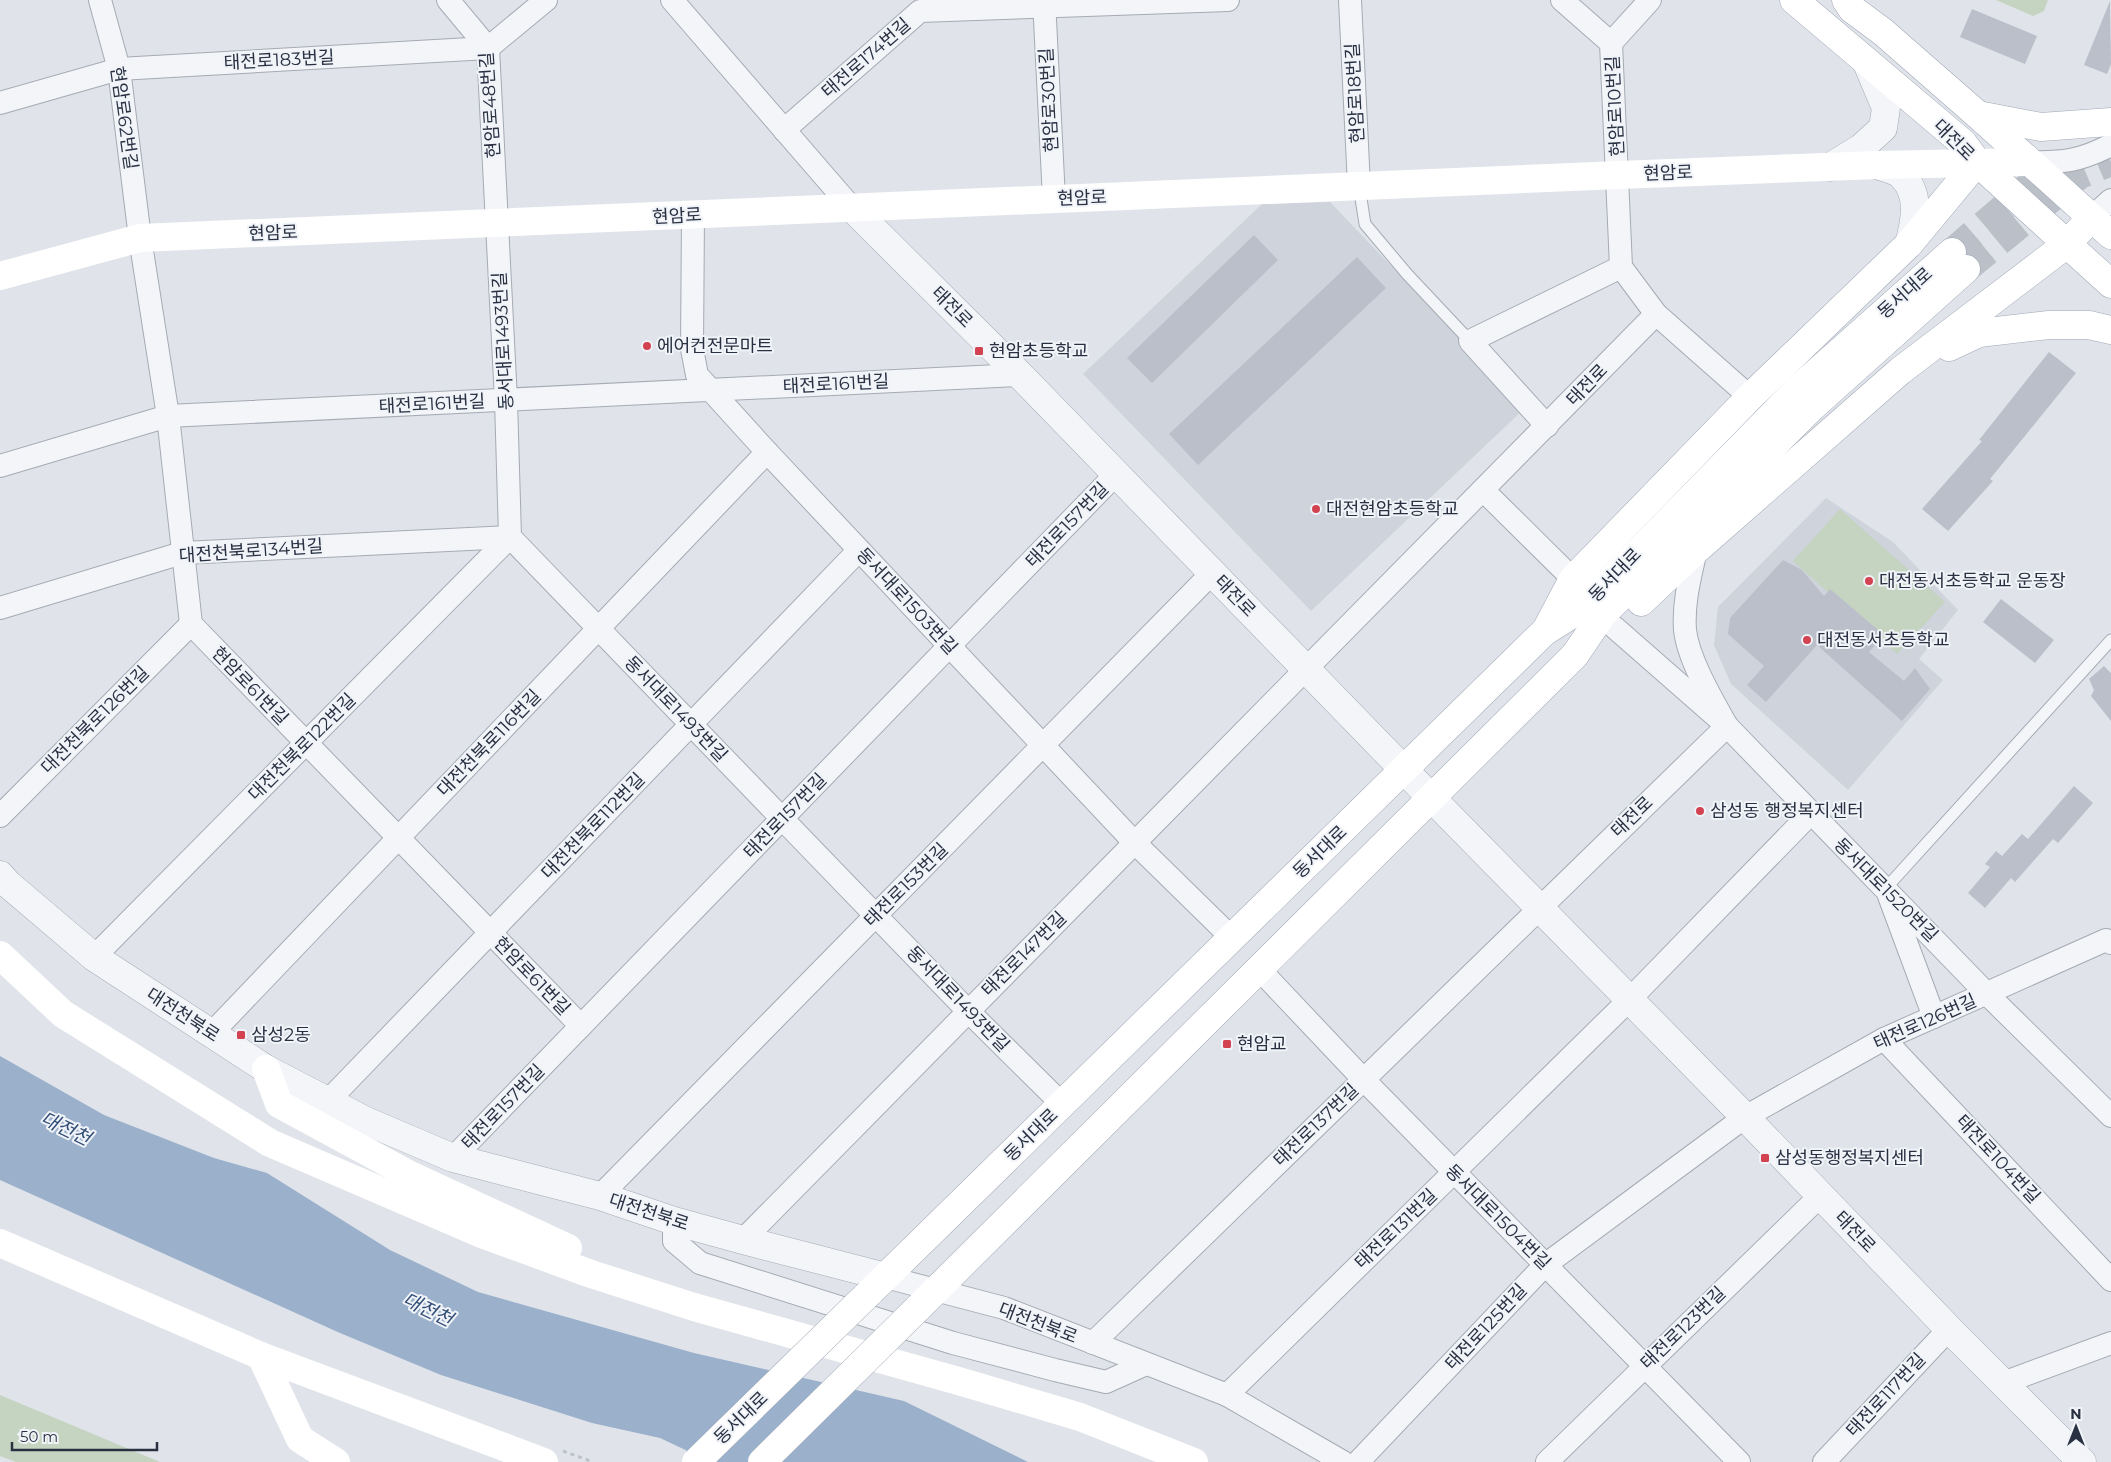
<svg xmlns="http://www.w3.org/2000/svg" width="2111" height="1462" viewBox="0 0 2111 1462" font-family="Montserrat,'Noto Sans KR',sans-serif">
	<rect width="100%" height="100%" fill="#e0e4ea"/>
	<g fill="#ced3dc">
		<path d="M1330 202 1526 407 1311 611 1083 374 1262 204Z"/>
		<path d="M1826 498 1893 542 1958 610 1919 659 1943 680 1848 790 1731 684 1714 645 1718 607Z"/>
	</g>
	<g fill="#c5d4c1">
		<path d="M1996 0H2048L2044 11 2033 16Z"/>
		<path d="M1840 509 1945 602 1897 654 1793 561Z"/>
		<path d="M0 1395 160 1462H16L0 1456Z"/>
	</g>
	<path fill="#9ab0cb" d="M0 1056 104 1115 214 1158 267 1173 390 1250 478 1292 694 1353 904 1401 1028 1462H711L660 1438 592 1423 441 1375 340 1333 0 1180Z"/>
	<g fill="#babfca">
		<path d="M2110 1 2111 64 2107 74 2084 65Z"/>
		<path d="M1972 9 2037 36 2025 64 1960 37Z"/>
		<path d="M1254 235 1278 260 1152 383 1127 358Z"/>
		<path d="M1357 257 1386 288 1198 465 1169 434Z"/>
		<path d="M2049 352 2076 373 1990 479 1993 481 1948 531 1922 509 1982 441 1979 440Z"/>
		<path d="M1783 560 1802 570 1824 596 1830 589 1884 635 1869 652 1904 681 1915 668 1930 689 1902 721 1817 645 1766 702 1747 685 1764 666 1728 634 1730 618Z"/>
		<path d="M2001 599 2054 640 2035 663 1983 622Z"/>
		<path d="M2104 666 2111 673V721L2091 696 2094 690 2089 679Z"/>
		<path d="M2074 786 2093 803 2058 843 2053 839 2015 882 2011 878 1985 908 1968 893 1990 867 1985 864 1996 851 2002 856 2022 834 2028 839Z"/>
	</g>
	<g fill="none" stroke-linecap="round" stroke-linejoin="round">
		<g stroke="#bbc0c8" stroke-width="28" stroke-dasharray="28 14" stroke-linecap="butt">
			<path d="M1952 252 2040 176 2065 165"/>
			<path d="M1966 269 2080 175 2111 162"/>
		</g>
		<defs>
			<g id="service">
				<path d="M1359 186 1365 224 1407 274 1470 341"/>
				<path d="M1886 888 2111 640"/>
			</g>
			<g id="minor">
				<path d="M100 0 119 69 140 238 168 416 191 624 581 1026"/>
				<path d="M448 0 488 48 506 400 510 537 968 1011 1062 1104"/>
				<path d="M672 0 851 207"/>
				<path d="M1044 0 1054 199"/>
				<path d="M1350 0 1359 186"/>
				<path d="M1562 0 1611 43 1621 267 1656 314 1750 397"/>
				<path d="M1611 43 1650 0"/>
				<path d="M0 103 119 69 488 48 546 0"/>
				<path d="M784 130 920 11 1228 0"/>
				<path d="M2028 162C2063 163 2080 161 2111 145"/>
				<path d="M693 215 692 349 697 375 767 452 1134 842 1232 938"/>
				<path d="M2091 218 2111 200"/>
				<path d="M1547 426 1470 341 1621 267"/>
				<path d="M0 466 168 416 1020 375"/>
				<path d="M1483 490 1573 579"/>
				<path d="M0 608 182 553 510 537"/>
				<path d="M1614 627 1727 726 1987 994 2111 1116"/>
				<path d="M0 816 191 624"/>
				<path d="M1889 896 1934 1017"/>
				<path d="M94 957 510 537"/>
				<path d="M1259 969 1363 1079 1739 1462"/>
				<path d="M211 1034 767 452"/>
				<path d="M1884 1039 2111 1280"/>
				<path d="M327 1102 859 550"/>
				<path d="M453 1158 1116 474"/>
				<path d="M600 1196 1212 573"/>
				<path d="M674 1221V1241L700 1263 953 1343 1055 1370 1106 1382 1146 1364"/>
				<path d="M743 1240 1656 314"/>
				<path d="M886 1277 1004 1308 1227 1395 1343 1462"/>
				<path d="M1093 1343 1727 726C1713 701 1688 659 1685 630 1683 603 1690 577 1696 550"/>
				<path d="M2003 1383 2111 1343"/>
				<path d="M1227 1395 1629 1000 1810 814"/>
				<path d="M1358 1462 1545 1265 1745 1117 1884 1039 2106 940 2111 943"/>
				<path d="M1547 1462 1820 1196"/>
				<path d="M1824 1462 1949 1329"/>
			</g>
			<g id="tertiary">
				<path d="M1877 165C1884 168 1897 170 1902 176 1921 194 1915 222 1909 244"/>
				<path d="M1830 167 1861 148 1883 128 1886 108 1867 63"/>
				<path d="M851 207 1020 375 1404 770 1745 1117 1949 1329 2082 1462"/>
				<path d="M0 875 8 884 94 957 266 1069 366 1121 453 1158 600 1196 674 1221 743 1240 886 1277"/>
			</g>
			<g id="primary">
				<path d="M1794 0 1963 143 1977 162 2111 284"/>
				<path d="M1846 0 1852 9 1883 32 1978 115 2111 235"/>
				<path d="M1978 115 2041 127 2111 122"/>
				<path d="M1949 347 1979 333 2049 325H2089L2111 330"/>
				<path d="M1641 602 1696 550 1900 371 2067 244 2091 218"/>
				<path d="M1546 630 1573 579 1750 397 1909 244 1977 162"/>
				<path d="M869 1293 1544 632 1585 606 1799 388 1952 252"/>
				<path d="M917 1309 1575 655 1602 615 1811 408 1966 269"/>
			</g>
		</defs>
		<use href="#service" stroke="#a5aab4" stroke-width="13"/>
		<use href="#minor" stroke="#a5aab4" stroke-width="24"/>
		<use href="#tertiary" stroke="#a5aab4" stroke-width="29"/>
		<use href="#primary" stroke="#9fa7b6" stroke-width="29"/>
		<path stroke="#bec2c9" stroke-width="3" stroke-dasharray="4 4" stroke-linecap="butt" d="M563 1451 593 1462"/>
		<use href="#service" stroke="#f3f5f8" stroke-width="11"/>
		<use href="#minor" stroke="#f3f5f8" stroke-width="22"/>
		<use href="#tertiary" stroke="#f3f5f8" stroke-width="28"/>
		<g stroke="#fff" stroke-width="28">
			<path d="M0 276 140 238 1619 175 1877 165 2028 162"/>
			<path d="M0 955 63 1014 270 1143 479 1233 591 1274 694 1307 962 1382 1080 1417 1194 1462"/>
			<path d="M266 1069 279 1104 410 1175 568 1248"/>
			<path d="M0 1243 261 1356 544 1462"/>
			<path d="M261 1356 300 1439 336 1462"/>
		</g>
		<use href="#primary" stroke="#fff" stroke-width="28"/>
		<defs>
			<g id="primary-bridge">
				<path d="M696 1462 869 1293"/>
				<path d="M762 1462 917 1309"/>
			</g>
		</defs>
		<use href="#primary-bridge" stroke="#9fa7b6" stroke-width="29" stroke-linecap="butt"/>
		<use href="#primary-bridge" stroke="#fff" stroke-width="28"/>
	</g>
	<g fill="#d24251" stroke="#f0f3f7" stroke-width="2">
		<circle cx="647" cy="346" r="5"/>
		<rect x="974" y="346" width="10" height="10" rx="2.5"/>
		<circle cx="1316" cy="509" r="5"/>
		<circle cx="1869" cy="581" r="5"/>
		<circle cx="1807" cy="640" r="5"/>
		<circle cx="1700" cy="811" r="5"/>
		<rect x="236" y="1030" width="10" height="10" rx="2.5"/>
		<rect x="1222" y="1039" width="10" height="10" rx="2.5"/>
		<rect x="1760" y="1153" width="10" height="10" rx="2.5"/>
	</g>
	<g text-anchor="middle" stroke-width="4" stroke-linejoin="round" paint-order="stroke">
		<g font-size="18" fill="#283042" stroke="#f0f3f7">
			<text transform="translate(866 58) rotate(-41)" y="6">태전로174번길</text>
			<text transform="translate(279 60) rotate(-3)" y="6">태전로183번길</text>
			<text transform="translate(1355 93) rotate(-93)" y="6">현암로18번길</text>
			<text transform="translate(1049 100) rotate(-93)" y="6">현암로30번길</text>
			<text transform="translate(490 105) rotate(-94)" y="6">현암로48번길</text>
			<text transform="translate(1615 106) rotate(-93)" y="6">현암로10번길</text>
			<text transform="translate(124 118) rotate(82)" y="6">현암로62번길</text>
			<text transform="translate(1954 140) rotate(45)" y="6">대전로</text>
			<text transform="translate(1668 173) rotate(-2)" y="6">현암로</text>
			<text transform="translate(1082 198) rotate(-2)" y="6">현암로</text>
			<text transform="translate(677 216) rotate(-3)" y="6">현암로</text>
			<text transform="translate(273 233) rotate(-2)" y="6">현암로</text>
			<text transform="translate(1905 293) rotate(-42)" y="6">동서대로</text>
			<text transform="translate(952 307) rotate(45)" y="6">태전로</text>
			<text transform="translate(503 341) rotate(-93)" y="6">동서대로1493번길</text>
			<text transform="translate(836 384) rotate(-3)" y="6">태전로161번길</text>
			<text transform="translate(1587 385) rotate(-46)" y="6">태전로</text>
			<text transform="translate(432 404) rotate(-3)" y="6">태전로161번길</text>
			<text transform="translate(1067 525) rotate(-46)" y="6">태전로157번길</text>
			<text transform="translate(251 551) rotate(-4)" y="6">대전천북로134번길</text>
			<text transform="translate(1615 575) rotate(-46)" y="6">동서대로</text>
			<text transform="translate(1235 596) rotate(46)" y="6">태전로</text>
			<text transform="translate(907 601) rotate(47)" y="6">동서대로1503번길</text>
			<text transform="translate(250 686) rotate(46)" y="6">현암로61번길</text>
			<text transform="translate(676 709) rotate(46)" y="6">동서대로1493번길</text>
			<text transform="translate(95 720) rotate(-45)" y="6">대전천북로126번길</text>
			<text transform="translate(489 743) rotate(-46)" y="6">대전천북로116번길</text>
			<text transform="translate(302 747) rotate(-45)" y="6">대전천북로122번길</text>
			<text transform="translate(785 816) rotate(-46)" y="6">태전로157번길</text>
			<text transform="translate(1632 817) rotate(-44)" y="6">태전로</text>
			<text transform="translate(593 826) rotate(-46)" y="6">대전천북로112번길</text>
			<text transform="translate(1320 852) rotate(-44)" y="6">동서대로</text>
			<text transform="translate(906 885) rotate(-45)" y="6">태전로153번길</text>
			<text transform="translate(1886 890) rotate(45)" y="6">동서대로1520번길</text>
			<text transform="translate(1024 954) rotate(-45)" y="6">태전로147번길</text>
			<text transform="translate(532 976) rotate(46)" y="6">현암로61번길</text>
			<text transform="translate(958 999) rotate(46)" y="6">동서대로1493번길</text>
			<text transform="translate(183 1015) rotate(33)" y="6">대전천북로</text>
			<text transform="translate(1925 1022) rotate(-24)" y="6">태전로126번길</text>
			<text transform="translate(503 1107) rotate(-46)" y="6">태전로157번길</text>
			<text transform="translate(1316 1125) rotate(-44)" y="6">태전로137번길</text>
			<text transform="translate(1031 1135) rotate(-44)" y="6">동서대로</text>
			<text transform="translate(1998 1159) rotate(47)" y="6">태전로104번길</text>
			<text transform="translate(649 1212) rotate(18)" y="6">대전천북로</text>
			<text transform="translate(1498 1217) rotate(45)" y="6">동서대로1504번길</text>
			<text transform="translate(1396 1229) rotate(-44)" y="6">태전로131번길</text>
			<text transform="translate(1855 1232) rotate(46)" y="6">태전로</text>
			<text transform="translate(1038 1323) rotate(21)" y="6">대전천북로</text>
			<text transform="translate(1486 1327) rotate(-47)" y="6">태전로125번길</text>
			<text transform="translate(1683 1328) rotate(-44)" y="6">태전로123번길</text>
			<text transform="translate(1886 1395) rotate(-47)" y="6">태전로117번길</text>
			<text transform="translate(741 1418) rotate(-44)" y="6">동서대로</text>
		</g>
		<g font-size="18" fill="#283042" stroke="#f0f3f7" text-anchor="start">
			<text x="657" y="352">에어컨전문마트</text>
			<text x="989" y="357">현암초등학교</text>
			<text x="1326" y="515">대전현암초등학교</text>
			<text x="1879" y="587">대전동서초등학교 운동장</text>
			<text x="1817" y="646">대전동서초등학교</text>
			<text x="1710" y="817">삼성동 행정복지센터</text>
			<text x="251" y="1041">삼성2동</text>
			<text x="1237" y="1050">현암교</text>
			<text x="1775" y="1164">삼성동행정복지센터</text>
		</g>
		<g font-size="19" font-style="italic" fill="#314d77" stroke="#f0f3f7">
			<text transform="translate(66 1128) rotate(26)" y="7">대전천</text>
			<text transform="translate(428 1309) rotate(26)" y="7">대전천</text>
		</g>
	</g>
	<g transform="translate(2076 1427)" stroke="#f0f3f7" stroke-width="4" paint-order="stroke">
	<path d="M0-4L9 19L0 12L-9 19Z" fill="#283042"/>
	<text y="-8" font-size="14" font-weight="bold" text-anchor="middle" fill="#283042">N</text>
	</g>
	<path d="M12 1442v8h145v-8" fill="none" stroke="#283042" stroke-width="2.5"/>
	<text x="20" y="1442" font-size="15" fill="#283042" stroke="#f0f3f7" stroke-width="4" paint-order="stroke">50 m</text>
</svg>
